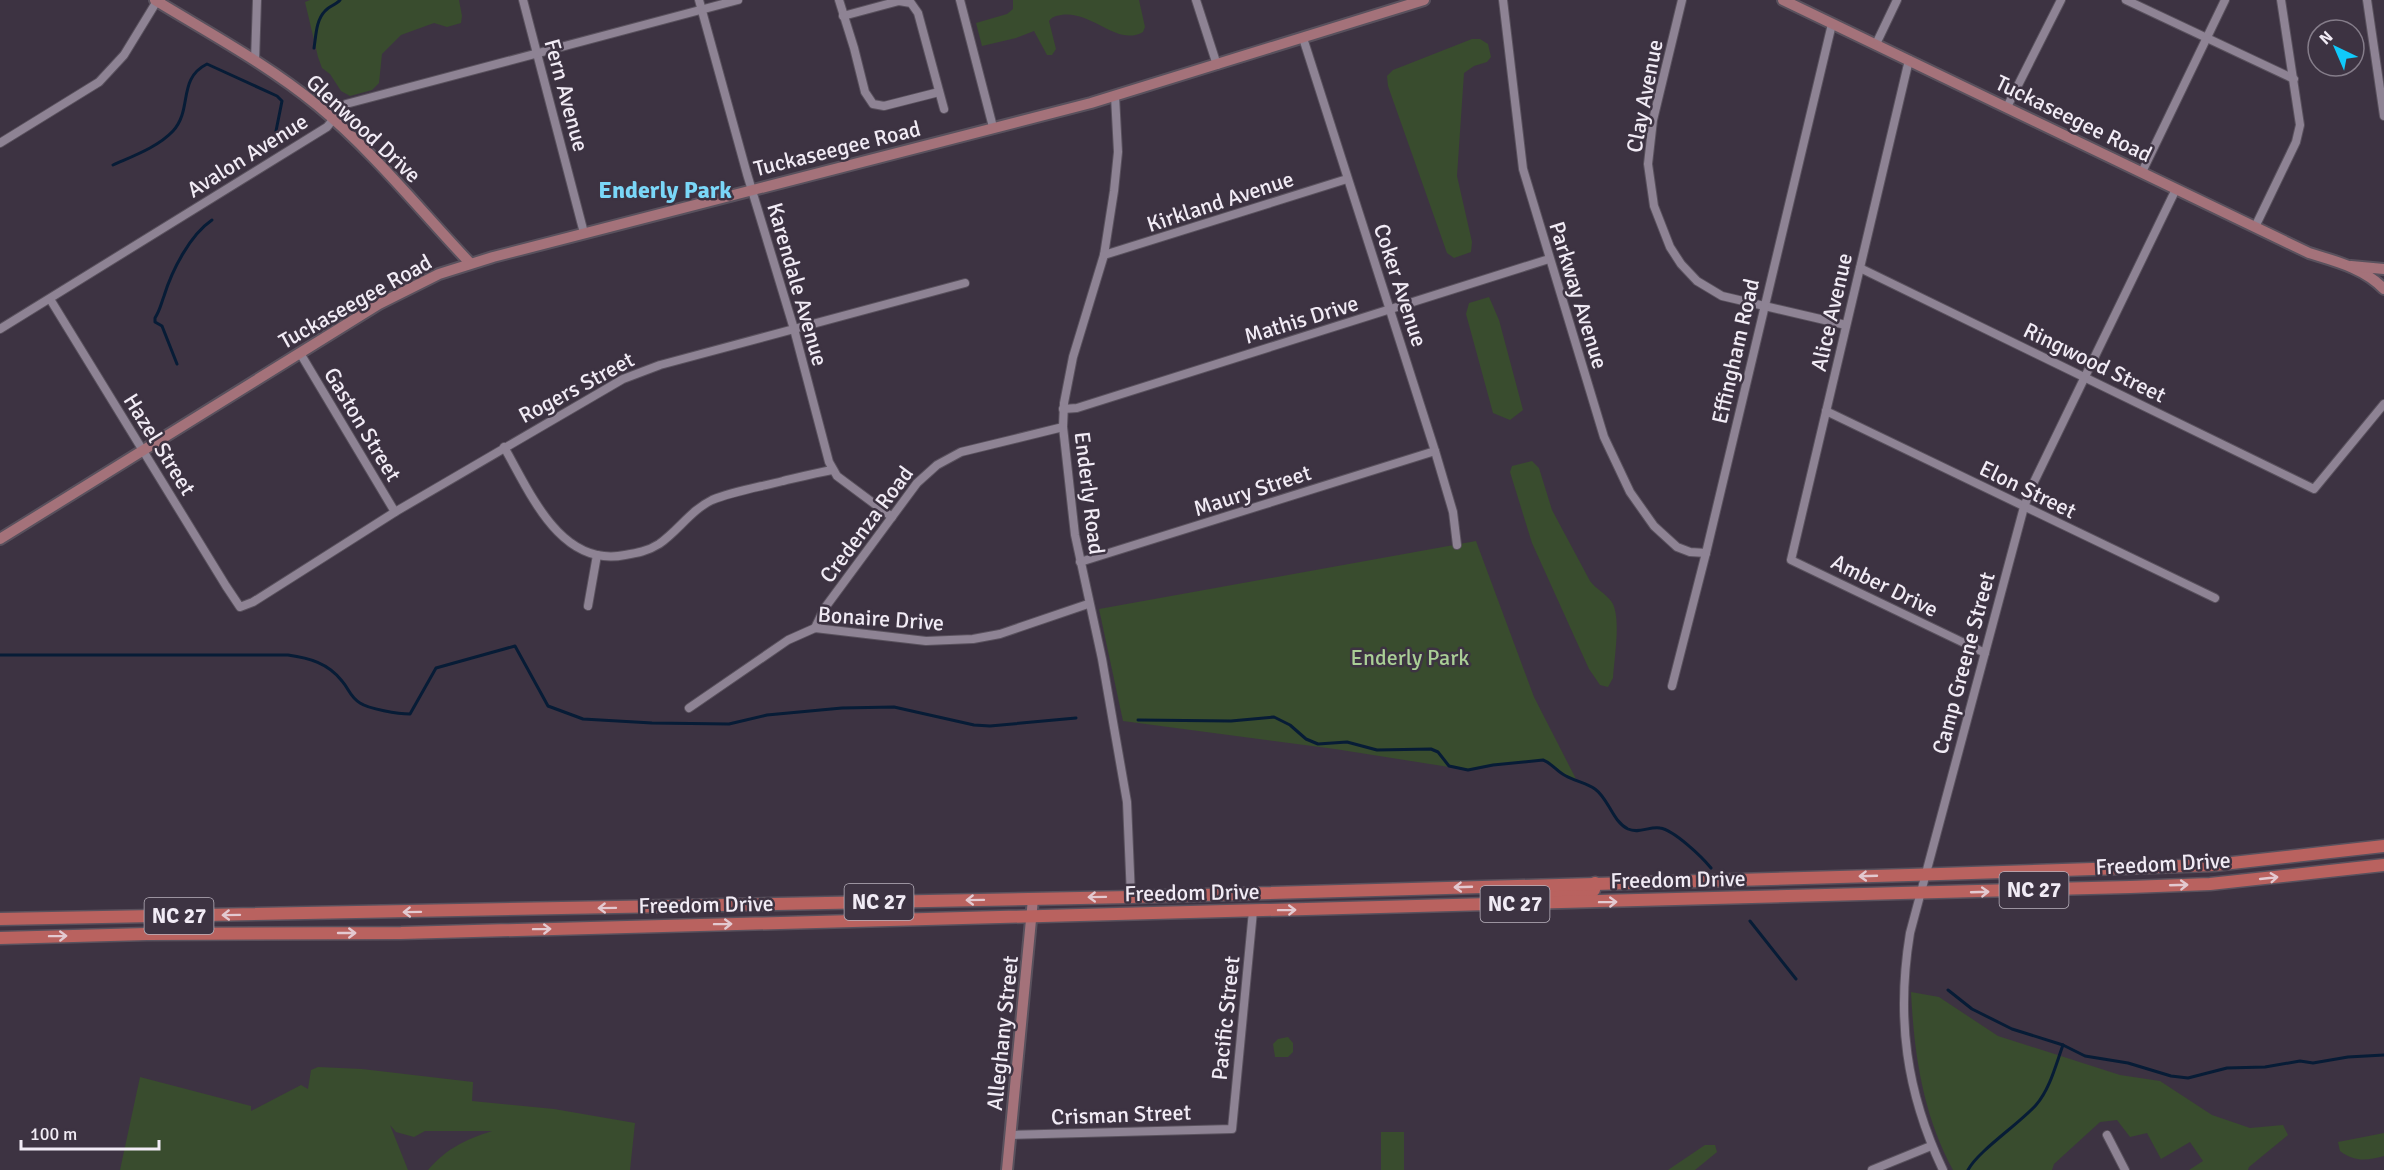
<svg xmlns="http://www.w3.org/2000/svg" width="2384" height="1170" viewBox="0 0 2384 1170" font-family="Signika,sans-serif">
	<rect width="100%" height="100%" fill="#3d3342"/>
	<g fill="#394c2e">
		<path d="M310 0H459L462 16 461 23 447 27 434 23 401 35 382 54 379 83 372 90 350 96 341 91 330 74 322 68 318 57 305 2Z"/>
		<path d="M1013 0H1139L1145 27 1143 32C1117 47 1092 10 1061 15 1055 16 1052 17 1049 21L1056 49 1052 55H1047L1034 31 1016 38 982 46 976 23 1007 14 1013 9Z"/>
		<path d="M1472 39H1480L1488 44 1491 57 1487 62 1474 66 1464 73 1457 176 1472 242 1471 252 1454 258 1447 253 1388 86 1387 76 1393 70Z"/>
		<path d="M1489 297 1499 320 1523 410 1510 420 1493 413 1466 314 1469 303Z"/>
		<path d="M1532 461 1539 468 1552 510 1590 581C1596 589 1605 593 1611 601 1622 615 1614 659 1613 678L1608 687 1600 685 1589 669 1532 543 1510 472 1512 466Z"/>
		<path d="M1476 541 1534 697 1577 781C1564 776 1556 765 1543 760L1493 765 1468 770 1335 749 1123 721 1099 609Z"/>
		<path d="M1911 992 1939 997 1998 1036 2120 1075 2160 1081 2212 1115 2250 1128 2283 1125 2288 1135 2249 1167 2248 1170H2189L2203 1161 2190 1142 2161 1159 2147 1133 2130 1137 2117 1120 2100 1122 2054 1164 2052 1170H1953C1923 1115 1914 1054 1911 992Z"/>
		<path d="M1288 1037 1293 1043V1052L1288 1057H1275L1273 1044 1278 1039Z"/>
		<path d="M318 1067 362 1069 473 1082 472 1101 554 1109 635 1123 630 1170H428C447 1148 465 1140 492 1131H425L414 1137 396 1132 390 1125 408 1170H120L140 1077 251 1106V1111L301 1085 308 1089 311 1070Z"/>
		<rect x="1381" y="1132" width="23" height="38"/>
		<path d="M2384 1133V1156C2366 1161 2355 1162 2340 1151L2338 1142Z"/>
		<path d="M1705 1145H1715L1717 1152 1695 1170H1668Z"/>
	</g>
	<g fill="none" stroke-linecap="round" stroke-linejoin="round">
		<g stroke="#071c36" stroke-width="3">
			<path d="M314 48C316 36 316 20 325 11 329 6 336 5 340 0"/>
			<path d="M113 165C133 156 158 147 173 131 193 109 177 79 207 64L277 96 282 101 275 136"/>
			<path d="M177 364 162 326 155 322V318C160 310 161 304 164 296 172 270 190 235 212 220"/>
			<path d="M0 655H288C309 658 328 663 342 681 349 689 350 697 360 703 369 709 398 714 410 714L436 668 515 646 548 706 583 719 652 723 729 724 767 715 842 708 894 707 974 725 990 726 1076 718"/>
			<path d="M1138 720 1231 721 1274 717 1290 725 1306 739 1318 744 1347 742 1377 750 1431 749 1438 752 1449 766 1468 770 1493 765 1543 760C1553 764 1557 772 1566 776 1575 781 1587 783 1595 789 1609 799 1612 821 1628 829 1639 834 1650 826 1660 828 1674 830 1702 857 1711 868"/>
			<path d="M1750 921 1796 979"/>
			<path d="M1948 990 1972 1009 2012 1029 2063 1045 2085 1056 2128 1063 2171 1076 2188 1078 2227 1068 2265 1067 2300 1061 2313 1063 2348 1057 2384 1055"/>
			<path d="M1968 1170C1978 1151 2019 1124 2036 1105 2050 1089 2056 1064 2063 1045"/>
		</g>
		<defs>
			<g id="street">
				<path d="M523 0 584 233"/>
				<path d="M699 0 747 174 794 329 829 462 837 476 892 517"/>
				<path d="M839 0 854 48 865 92 873 104 884 106 939 92"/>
				<path d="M960 0 993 127"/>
				<path d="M1196 0 1217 65"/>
				<path d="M1503 0 1523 169 1604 437 1630 492 1654 526 1677 547 1690 552 1706 553"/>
				<path d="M1682 0 1653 120 1648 164 1654 206 1670 247 1681 264 1697 281 1722 296 1846 325"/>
				<path d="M2126 0 2294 79"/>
				<path d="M2367 0 2384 116"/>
				<path d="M843 16 899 1 911 3 918 13 944 109"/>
				<path d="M1303 38 1435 451 1453 512 1457 545"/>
				<path d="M1876 44 1897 0"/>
				<path d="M1909 60 1791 560 1985 653"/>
				<path d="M255 61 257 0"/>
				<path d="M1115 96 1118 152 1114 191 1104 255 1073 357 1064 403 1063 427 1075 535 1102 659 1127 802 1131 897"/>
				<path d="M2007 107 2061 0"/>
				<path d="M0 143 99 82 124 55 157 1"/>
				<path d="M2142 172 2225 0"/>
				<path d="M2255 227 2296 142 2300 125 2281 0"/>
				<path d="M1104 255 1347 179"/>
				<path d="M1860 268 2314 489 2384 404"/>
				<path d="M50 299 226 586 240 607 253 602 395 512 623 379 660 365 965 283"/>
				<path d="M0 329 327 127 346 104 738 0"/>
				<path d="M300 353 395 512"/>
				<path d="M1063 409 1077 408 1549 259"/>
				<path d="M1826 411 2215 598"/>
				<path d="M504 447C530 492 560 568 625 555 637 553 648 551 659 544 678 531 691 510 712 500 734 491 760 487 783 481 800 477 816 473 832 470"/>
				<path d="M1080 562 1435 451"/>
				<path d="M588 606 597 555"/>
				<path d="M815 628 824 609 917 483 937 465 961 452 1063 427"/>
				<path d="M1672 686 1706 553 1832 24"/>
				<path d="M689 708 788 640 815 628 926 641 973 639 1000 634 1088 604"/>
				<path d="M1011 1135 1232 1129 1253 911"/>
				<path d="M2107 1135 2125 1170"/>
				<path d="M1872 1170 1931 1146"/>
				<path d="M1943 1170C1906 1092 1896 1018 1910 933L2024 507 2032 486 2176 189"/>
			</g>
			<g id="secondary">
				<path d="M155 0C209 33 267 64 317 105 373 151 420 210 470 263"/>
				<path d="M1783 0 2309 253C2335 261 2364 268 2384 289"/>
				<path d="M2351 266 2384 269"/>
				<path d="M0 539 379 304 439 274 493 257 1091 103 1424 0"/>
				<path d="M1007 1170 1033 899"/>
			</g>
			<g id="primary">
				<path d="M1534 901 1549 895 1589 893 1594 890 1595 883"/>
				<path d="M0 919 1131 897 1909 875 2214 865 2384 846"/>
				<path d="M0 938 147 934 401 933 2130 887 2210 884 2384 865"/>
			</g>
		</defs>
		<use href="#street" stroke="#59515d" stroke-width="10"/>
		<use href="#secondary" stroke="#59515d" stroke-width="14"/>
		<use href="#primary" stroke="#59515d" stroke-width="15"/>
		<use href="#street" stroke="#8e8394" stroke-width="8"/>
		<use href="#secondary" stroke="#a4727a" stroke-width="10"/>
		<use href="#primary" stroke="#b9625f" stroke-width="12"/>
	</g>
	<defs><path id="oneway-shaft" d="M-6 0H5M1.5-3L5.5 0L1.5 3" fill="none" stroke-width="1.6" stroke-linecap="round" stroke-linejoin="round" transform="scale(1.5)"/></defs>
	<g stroke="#e3c9d0">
		<use href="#oneway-shaft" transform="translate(1868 876) rotate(178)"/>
		<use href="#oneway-shaft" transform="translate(2269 878) rotate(-6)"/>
		<use href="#oneway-shaft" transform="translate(2179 885) rotate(-2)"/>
		<use href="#oneway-shaft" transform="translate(1463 887) rotate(178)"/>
		<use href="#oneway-shaft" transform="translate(1980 892) rotate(-2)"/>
		<use href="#oneway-shaft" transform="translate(1097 897) rotate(179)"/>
		<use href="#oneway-shaft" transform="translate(975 900) rotate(179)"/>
		<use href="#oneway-shaft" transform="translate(1608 902) rotate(-1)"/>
		<use href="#oneway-shaft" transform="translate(607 908) rotate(179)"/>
		<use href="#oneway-shaft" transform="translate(1287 910) rotate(-1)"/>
		<use href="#oneway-shaft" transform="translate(412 912) rotate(179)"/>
		<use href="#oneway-shaft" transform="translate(231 915) rotate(179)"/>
		<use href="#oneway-shaft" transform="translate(723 924) rotate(-1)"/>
		<use href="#oneway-shaft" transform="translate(542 929) rotate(-1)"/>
		<use href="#oneway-shaft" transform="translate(347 933)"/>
		<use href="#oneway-shaft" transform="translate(58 936) rotate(-1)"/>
	</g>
	<g text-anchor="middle" stroke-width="5" stroke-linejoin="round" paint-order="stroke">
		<g fill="#3d3342" stroke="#bbb4bf" stroke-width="1.5">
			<rect x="1999.5" y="872" width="69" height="36" rx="4.5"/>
			<rect x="844.5" y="884" width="69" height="36" rx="4.5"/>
			<rect x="1480.5" y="886" width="69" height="36" rx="4.5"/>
			<rect x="144.5" y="898" width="69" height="36" rx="4.5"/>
		</g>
		<g font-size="21" font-weight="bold" fill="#f1ebf5">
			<text x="2034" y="897">NC 27</text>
			<text x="879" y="909">NC 27</text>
			<text x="1515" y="911">NC 27</text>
			<text x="179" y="923">NC 27</text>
		</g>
		<g font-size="22" fill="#f1ebf5" stroke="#3d3342">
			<text transform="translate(567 95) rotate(75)" y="8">Fern Avenue</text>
			<text transform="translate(1644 96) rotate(-79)" y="8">Clay Avenue</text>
			<text transform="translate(2074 118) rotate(26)" y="8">Tuckaseegee Road</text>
			<text transform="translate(364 128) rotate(43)" y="8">Glenwood Drive</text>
			<text transform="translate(837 148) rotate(-14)" y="8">Tuckaseegee Road</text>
			<text transform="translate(247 155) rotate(-32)" y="8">Avalon Avenue</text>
			<text transform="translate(1220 201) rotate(-18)" y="8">Kirkland Avenue</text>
			<text transform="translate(798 284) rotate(74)" y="8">Karendale Avenue</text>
			<text transform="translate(1401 285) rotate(72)" y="8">Coker Avenue</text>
			<text transform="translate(1579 295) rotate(73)" y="8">Parkway Avenue</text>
			<text transform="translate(355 301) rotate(-29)" y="8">Tuckaseegee Road</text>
			<text transform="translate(1831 312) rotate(-77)" y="8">Alice Avenue</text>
			<text transform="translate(1301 319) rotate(-17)" y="8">Mathis Drive</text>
			<text transform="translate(1735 351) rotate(-77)" y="8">Effingham Road</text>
			<text transform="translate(2095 362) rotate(26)" y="8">Ringwood Street</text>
			<text transform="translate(576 387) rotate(-28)" y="8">Rogers Street</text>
			<text transform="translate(363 424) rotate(59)" y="8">Gaston Street</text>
			<text transform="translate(160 444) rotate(58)" y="8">Hazel Street</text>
			<text transform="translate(2028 489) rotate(26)" y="8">Elon Street</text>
			<text transform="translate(1252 490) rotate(-18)" y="8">Maury Street</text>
			<text transform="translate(1090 493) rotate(83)" y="8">Enderly Road</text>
			<text transform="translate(866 524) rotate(-53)" y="8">Credenza Road</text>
			<text transform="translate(1885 585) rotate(26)" y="8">Amber Drive</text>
			<text transform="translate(881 618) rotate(4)" y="8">Bonaire Drive</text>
			<text transform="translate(1963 663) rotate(-75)" y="8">Camp Greene Street</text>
			<text transform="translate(2163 863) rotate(-3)" y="8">Freedom Drive</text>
			<text transform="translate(1678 879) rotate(-1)" y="8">Freedom Drive</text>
			<text transform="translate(1192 892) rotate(-1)" y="8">Freedom Drive</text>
			<text transform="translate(706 904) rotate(-1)" y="8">Freedom Drive</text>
			<text transform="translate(1225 1018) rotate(-84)" y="8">Pacific Street</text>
			<text transform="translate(1002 1033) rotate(-84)" y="8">Alleghany Street</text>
			<text transform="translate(1121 1114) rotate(-2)" y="8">Crisman Street</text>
		</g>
		<g font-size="22" fill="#aacf96" stroke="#3d3342">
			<text x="1410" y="665">Enderly Park</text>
		</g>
		<g font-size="24" font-weight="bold" fill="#7ad7f8" stroke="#3d3342">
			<text x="665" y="198">Enderly Park</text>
		</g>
	</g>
	<g transform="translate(2336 48) rotate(316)"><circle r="28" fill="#3d3342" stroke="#857d8a" stroke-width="1.5"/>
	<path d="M0-4.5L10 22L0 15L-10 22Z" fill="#10cafa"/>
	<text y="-9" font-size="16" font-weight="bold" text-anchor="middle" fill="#f1ebf5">N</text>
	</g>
	<path d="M21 1140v9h138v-9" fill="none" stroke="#f1ebf5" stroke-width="3"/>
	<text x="30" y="1140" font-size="18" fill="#f1ebf5" stroke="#3d3342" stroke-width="4.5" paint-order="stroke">100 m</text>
</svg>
